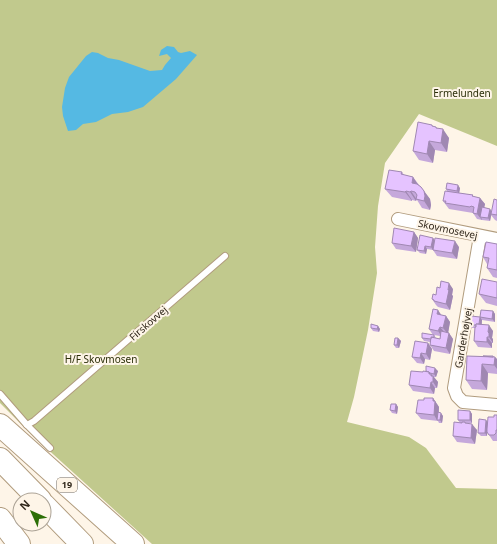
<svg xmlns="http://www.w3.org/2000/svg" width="497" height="544" viewBox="0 0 497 544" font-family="'Noto Sans',sans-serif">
	<rect width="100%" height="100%" fill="#fef5e8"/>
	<path fill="#c1c98d" d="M0 0H497V146L419 114 385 163 378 206 375 247 377 273 368 330 354 397 347 422 409 437 426 448 456 488 497 489V544H152L32 435 0 403Z"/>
	<path fill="#55b9e3" d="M167 46 174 47 178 52 181 53 190 51 197 55 176 79 143 107 128 112 112 114 96 122 83 124 76 130 68 131 63 116 62 107 65 88 69 77 86 56 92 52 98 53 108 58 119 60 150 71 162 70 165 65 171 58 167 54 159 56 161 50Z"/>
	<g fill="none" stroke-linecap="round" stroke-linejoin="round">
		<defs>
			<g id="lane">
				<path d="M0 394 27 425 34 421 225 256"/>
				<path d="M27 425 50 448"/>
			</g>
			<g id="street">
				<path d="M398 219 497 239"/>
				<path d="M480 236 454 388 457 396 463 402 497 405"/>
			</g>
			<g id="highway">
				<path d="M0 425 133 544"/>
				<path d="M0 459 40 500"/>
				<path d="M44 505 82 544"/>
				<path d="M0 519 19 544"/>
			</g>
		</defs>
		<use href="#lane" stroke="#b19c7e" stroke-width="8"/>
		<use href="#street" stroke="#b19c7e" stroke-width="14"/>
		<use href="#highway" stroke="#b19c7e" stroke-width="24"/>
		<use href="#lane" stroke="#fff" stroke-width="6"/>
		<use href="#street" stroke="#fff" stroke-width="12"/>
		<use href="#highway" stroke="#fff" stroke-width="22"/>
	</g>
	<g fill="#c5a8db" fill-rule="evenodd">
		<path d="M432 125 433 127 437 128 449 138 447 152 435 150 433 163 419 160 413 151Z"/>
		<path d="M402 172 404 175 413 177 419 185 421 187 430 199 431 205 430 210 422 208 417 200 416 201 412 200V201L392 197 385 189Z"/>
		<path d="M460 188 459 193 473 195V197L480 198 485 204 484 208 492 212 497 200V221L495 220 491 215 490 221 482 220V219V220L477 219 473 213 449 209 443 201 447 191 446 189Z"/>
		<path d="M414 232 418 238 416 252 396 249 392 243Z"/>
		<path d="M433 238 435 241 433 250 427 249 426 254 420 253 417 250Z"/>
		<path d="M497 244V278L493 277 487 268V264L483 257Z"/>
		<path d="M459 247 457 259 437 256 433 250Z"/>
		<path d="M497 282V306L486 303 479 294Z"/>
		<path d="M453 289 452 295 453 296 450 310 438 307 436 305 432 299 436 295Z"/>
		<path d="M493 311 495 314V322L482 320V324L493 331 492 338 493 339V343H492V348L478 347 474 341 475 328H472L470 325 480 317Z"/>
		<path d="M442 315 446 316 450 322 448 332 453 339 450 354 434 351 430 345V342L424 341 422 338 433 335 429 329ZM434 335 440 336V339L436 338Z"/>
		<path d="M378 326 380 329 379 332 373 331 371 328Z"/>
		<path d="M398 338 401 341 399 348H396L394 345Z"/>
		<path d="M428 343 432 349 430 360 425 359 424 364 417 363 412 357Z"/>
		<path d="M467 356 494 357 497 359V374L488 373 487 390 472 389 466 380Z"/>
		<path d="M426 371H438L436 377H434L438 382 437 388H435L434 394 413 391 409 385Z"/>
		<path d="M433 398 439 407V412L443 416 442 423H439L438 421 421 419 416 413Z"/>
		<path d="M396 404 398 407 397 414 392 413 390 410Z"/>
		<path d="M470 411 472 414V423H466L477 430 475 444 457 442 453 436 460 423 458 420Z"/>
		<path d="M497 415V441H493L487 432V436H481L478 433 487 422Z"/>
	</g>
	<g fill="#a088b2">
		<path d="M436 127 442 135 443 129 449 138 447 152 441 143Z"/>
		<path d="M429 141 435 150 433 163 427 154Z"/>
		<path d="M413 177 419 186 412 183Z"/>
		<path d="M458 185 460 188 459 194 457 191Z"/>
		<path d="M406 191 412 200V201L405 192Z"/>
		<path d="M411 191 417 200 416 199V201L410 192Z"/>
		<path d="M424 191 430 199 431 205 430 210 424 201Z"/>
		<path d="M480 198 485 204 482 217H480L482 219V220L477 214Z"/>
		<path d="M490 209 492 212 490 221 488 218Z"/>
		<path d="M414 232 418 238 416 252 411 246Z"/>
		<path d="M433 238 435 241 433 250 431 247Z"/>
		<path d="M455 241 459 247 457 259 452 253Z"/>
		<path d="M425 246 427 249 426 254 424 251Z"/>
		<path d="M449 283 453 289 452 295 453 296 450 310 446 304Z"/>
		<path d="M438 310 442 316 437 314Z"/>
		<path d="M493 311 495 314V322L492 319Z"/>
		<path d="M446 316 450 322 448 334 443 328Z"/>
		<path d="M480 317 482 320 481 329 479 326Z"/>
		<path d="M489 325 493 331 492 338 493 339V343L489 337 488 332Z"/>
		<path d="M378 326 380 329 379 332 377 329Z"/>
		<path d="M440 327 445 333 442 337 438 331Z"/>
		<path d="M449 333 453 339 450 354 446 348Z"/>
		<path d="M487 337 492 343V348L487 342Z"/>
		<path d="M398 338 401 341 399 348 397 345Z"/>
		<path d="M428 343 432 349 430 360 426 354Z"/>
		<path d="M421 353 425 359 424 364 420 358Z"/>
		<path d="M493 356 495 358V357L497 359V369L494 365Z"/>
		<path d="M482 364 488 373 487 390 481 381Z"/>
		<path d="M435 368 438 371 436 377 434 374Z"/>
		<path d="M429 372 431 375V374L433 377V376L438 382 437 388 433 382 429 374Z"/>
		<path d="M431 382 435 388 434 394 430 388Z"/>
		<path d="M433 398 439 407 438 420H437L434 415Z"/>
		<path d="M396 404 398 407 397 414 395 411Z"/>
		<path d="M470 411 472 414V423L470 420Z"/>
		<path d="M441 413 443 416 442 423 440 420Z"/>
		<path d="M486 420 488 423 487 436 485 433Z"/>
		<path d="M472 424 477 430 475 444 471 438Z"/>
	</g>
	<g fill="#e5c3ff" stroke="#a088b2">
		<path d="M418 122 432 125V126L436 127V128L443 129 441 143 429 141 427 154 413 151Z"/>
		<path d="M389 170 402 172 401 174 413 177 412 183 417 184 421 187 424 191 425 196 424 201 416 199 417 195 415 192 411 191 410 192 406 191 405 192 385 189Z"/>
		<path d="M447 183 458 185 457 191 446 189Z"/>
		<path d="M445 191 473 195 472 196 480 198 477 214 473 213 474 207 471 206 470 207 445 203 446 201H443Z"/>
		<path d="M494 199 497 200V215L491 214Z"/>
		<path d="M482 207 490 209 488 218 480 217Z"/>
		<path d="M394 228 414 232 411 246 392 243Z"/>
		<path d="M420 235 433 238 431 247 425 246 424 251 417 250Z"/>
		<path d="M435 238 455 241 452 253 433 250Z"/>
		<path d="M486 242 497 244V270L487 268 489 258 483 257Z"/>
		<path d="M482 279 497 282V298L479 294Z"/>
		<path d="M441 281 449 283 448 290H449L446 304 434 301V300L432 299 433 294 436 295 437 287 440 288Z"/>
		<path d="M433 309 438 310 437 314 446 316 443 328 440 327 438 331 429 329Z"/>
		<path d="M481 310 493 311 492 319 480 317Z"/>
		<path d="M471 316 480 317 479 324H476V325H470Z"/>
		<path d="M371 324 378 326 377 329 371 328Z"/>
		<path d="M476 324 489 325 488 332 489 333V337H487V342L474 341 475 327H476Z"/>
		<path d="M441 331 449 333 446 348 430 345 431 337 440 339Z"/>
		<path d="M422 333 434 335V337H431V339L422 338Z"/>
		<path d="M395 338H398L397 345H394Z"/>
		<path d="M415 341 428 343 426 354 421 353 420 358 412 357Z"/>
		<path d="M467 356 495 357 494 365 482 364 481 381 466 380Z"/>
		<path d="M483 356H493V357Z"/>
		<path d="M426 366 435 368 434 374 430 373 429 372 426 371Z"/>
		<path d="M411 371 423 372V371L429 372V374H431V376H433V382H431L430 388 409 385Z"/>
		<path d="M424 398H433V401H435L434 415 416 413 418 400H424Z"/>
		<path d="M391 404H396L395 411 390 410Z"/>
		<path d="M458 410 470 411V420H458Z"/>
		<path d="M438 412 441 413 440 420H437Z"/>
		<path d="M494 415H497V430H496V433L494 435H489L487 432V429L488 417H494Z"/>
		<path d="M479 419 486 420 485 433H478Z"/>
		<path d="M454 422 462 423V422H465V423L472 424 471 438 453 436Z"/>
	</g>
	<g text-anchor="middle" stroke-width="4" stroke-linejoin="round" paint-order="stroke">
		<rect fill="#fef5e8" stroke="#6e6558" stroke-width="1" x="57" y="478" width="20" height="14" rx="3"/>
		<g font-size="9" font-weight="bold" fill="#30271b">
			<text x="67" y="488">19</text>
		</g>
		<g font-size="10" fill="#2a2e08" stroke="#fef5e8">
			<text x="462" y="97">Ermelunden</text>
			<text x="101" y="363">H/F Skovmosen</text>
		</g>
		<g font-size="10" fill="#30271b" stroke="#fef5e8">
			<text transform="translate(448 229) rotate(12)" y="4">Skovmosevej</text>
			<text transform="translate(148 323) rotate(-41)" y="4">Firskovvej</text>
			<text transform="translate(463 338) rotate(-80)" y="4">Garderhøjvej</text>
		</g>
	</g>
	<g transform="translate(32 512) rotate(315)"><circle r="19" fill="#fef5e8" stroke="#aca396"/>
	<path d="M0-3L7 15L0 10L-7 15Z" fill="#2c6f07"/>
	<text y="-6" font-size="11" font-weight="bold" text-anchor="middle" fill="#30271b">N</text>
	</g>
</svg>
